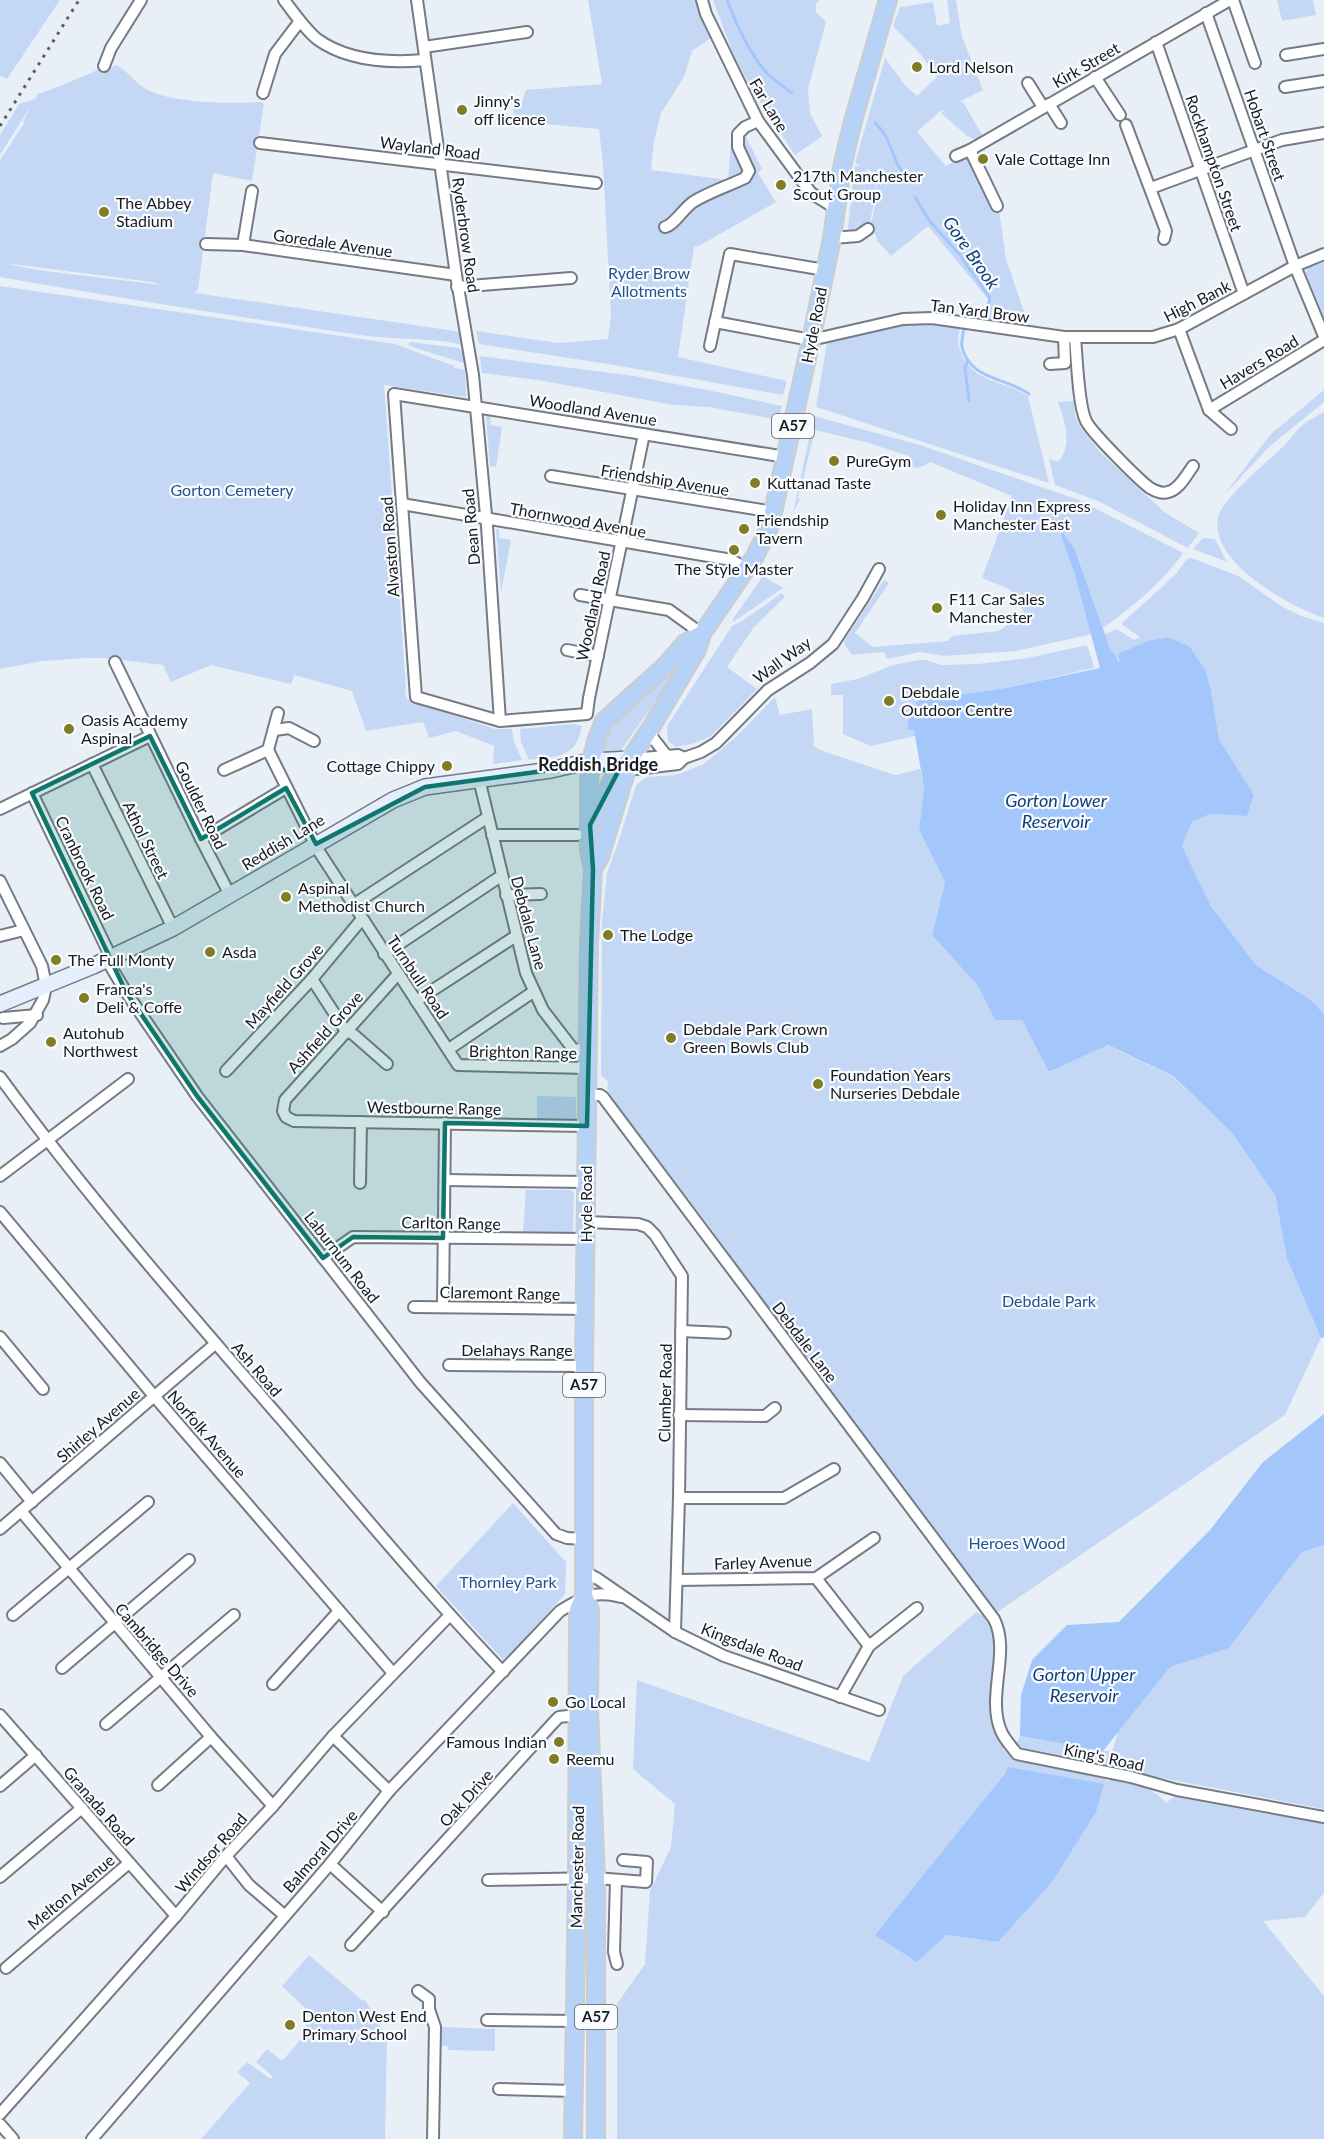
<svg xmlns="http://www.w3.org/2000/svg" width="1324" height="2139" viewBox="0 0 1324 2139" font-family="Lato,sans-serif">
	<rect width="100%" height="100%" fill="#e9eff7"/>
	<g fill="#c4d8f6" fill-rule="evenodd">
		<path d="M0 0H60L7 79 0 76Z"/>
		<path d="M588 0H696L711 38 692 51 684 77 661 113 654 141 651 170 728 180 732 131 741 127 762 169 758 173 776 202 699 246 694 247 678 357 787 381 783 395 620 366 479 344 476 331 558 343 608 339 611 316 603 164 599 129 513 121 514 107 522 102 526 90 602 84Z"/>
		<path d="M713 0H819L816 4V12L826 22 808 89 810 113 822 136 795 155 750 86 732 51Z"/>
		<path d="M947 0H956L962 37 983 90 959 102H963L983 136 976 140 966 135 941 113 946 109 939 112 917 132 946 166 967 154 999 210 1006 259 1028 323 985 320 988 299 928 226 891 256 878 242 871 223 877 197 875 173 865 168C884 188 873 199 870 223L850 231 848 228 854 171 855 166H860L855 163 885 58 905 85 917 96 937 77 922 56 893 26 900 7 933 2 937 26 950 23Z"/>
		<path d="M1277 0H1313L1316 15 1282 21Z"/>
		<path d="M117 65C129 72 136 85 150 91 175 103 233 104 261 102L264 104 252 181 213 173 198 290H196L195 293 462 332 464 342 459 344C426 337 393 340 360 335 240 317 120 298 0 277V160L25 122 23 121 32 104 0 155V135L19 104 35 99 38 94C59 87 79 78 100 69 106 67 111 69 117 65ZM4 263 152 282 162 285 37 270Z"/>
		<path d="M1324 262V317L1306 273 1308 268Z"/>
		<path d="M0 286 395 344 454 366V368L465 370 466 397 384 385 406 688 405 695 408 700 495 729H512L514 742 522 760 493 764 494 746 456 731 429 738 423 722 366 731 352 691 294 675 291 684 211 665 171 682 163 665 104 658H85L43 661 0 669Z"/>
		<path d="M895 325H944L961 328C957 334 958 343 960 350 972 384 1002 379 1028 396L1049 483 816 407 827 343Z"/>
		<path d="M410 342 459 348 464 353V363L415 348 408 345Z"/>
		<path d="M480 356 634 376 722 393 782 406 778 420 709 407 674 405 538 380 482 373Z"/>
		<path d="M1324 390V402L1270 446 1223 496 1271 434Z"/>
		<path d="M1074 401 1075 415 1080 427 1100 452 1164 512 1199 533 1188 548 1098 501 1055 485 1049 459 1058 462C1073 445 1065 421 1058 402Z"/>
		<path d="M1324 412V618C1290 606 1209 563 1218 517 1222 499 1271 458 1286 444 1292 437 1297 429 1304 424 1310 419 1317 416 1324 412Z"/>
		<path d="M486 416H491L490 425 502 427 496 467 490 466Z"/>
		<path d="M814 416 920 445 1079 500 1183 553C1164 581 1130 609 1103 628L1075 550 1061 536 1075 575 1092 634 1016 651 944 656 920 652 887 659 884 652 852 655 845 645 844 641 884 580 889 583 855 633 873 647 948 641 952 636 999 631 1024 612 1009 589 982 578 1012 496 930 462C921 468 916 470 907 465L909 456 865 442 815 430 803 480 801 483 798 498 800 499 793 513Z"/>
		<path d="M496 529H499V538L511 540 501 593Z"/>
		<path d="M1203 538 1215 539 1227 562 1193 549Z"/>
		<path d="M1192 558 1240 577 1281 606 1301 616 1324 623V1014L1311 1000 1256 965 1211 906 1182 846 1192 822 1210 814 1247 816 1254 795 1219 739 1211 690 1118 662 1111 651 1105 634 1117 629 1134 640 1140 637 1121 624 1176 574 1187 559Z"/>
		<path d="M763 576 783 588 733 622V619Z"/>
		<path d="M782 593 785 597 754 627 727 667 757 689 710 737 692 744 676 747 668 741 667 726 732 626 745 619Z"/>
		<path d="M1087 645 1094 666 1093 668 1006 688 927 699 924 694 915 704 918 706 916 714H910L907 729 914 730 915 736 871 746 843 734V695H831V684L858 679 893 665 920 660H926L941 665 978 664 1028 658Z"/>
		<path d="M693 648 619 753 602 754 604 742 614 720Z"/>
		<path d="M775 697 780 715 812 709 814 746 820 750 895 775 920 769 924 788 919 830 945 882 932 935 978 986 995 1020H1022L1050 1072 1107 1045 1172 1076 1232 1133 1275 1195 1287 1259 1321 1338 1285 1415 996 1613 898 1486 876 1450 832 1397 829 1382 825 1378 812 1370 710 1227 618 1106 607 1089 608 1082 601 1075 602 921 607 873 619 840 636 785 647 777 676 775 704 764 737 736Z"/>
		<path d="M574 724 582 726C576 759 557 756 529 760L521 742 520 729Z"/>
		<path d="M537 1096 576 1097V1119H537Z"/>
		<path d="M526 1190H571L574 1193 573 1232H523Z"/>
		<path d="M513 1503 566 1562 565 1594 504 1661 436 1586Z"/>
		<path d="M1324 1545V1809L1109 1768 1105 1780 1109 1781 1110 1776C1131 1782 1152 1786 1166 1803L1174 1797 1324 1824V1893L1305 1917 1263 1921 1324 1996V2139H617V2004L645 1964 650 1891 671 1847 675 1804 633 1769 637 1680 869 1762 903 1676 976 1612 985 1617 996 1634 994 1725 1004 1750 1011 1757 1020 1736 1112 1752 1118 1732 1170 1666 1229 1648 1302 1552ZM1008 1767 998 1942 946 1935 1004 1775Z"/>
		<path d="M309 1955 363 2001 365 2000 387 2037 385 2139H201L250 2083 237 2072 247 2062 271 2079 272 2076 256 2062 267 2049 282 2061 309 2030 305 2026 312 2019 306 2013 308 2011 282 1986Z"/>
		<path d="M441 2027 495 2029V2051L448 2050V2046H441Z"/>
	</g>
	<g fill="#a3c7fb">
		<path d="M1063 532 1075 550 1111 651 1115 654 1118 662 1120 661 1118 654 1148 641 1168 637 1190 647 1205 670 1211 690 1219 739 1254 795 1247 816 1210 814 1192 822 1182 846 1211 906 1256 965 1311 1000 1324 1014V1337L1321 1338 1287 1259 1275 1195 1232 1133 1173 1076 1108 1045 1049 1072 1022 1020H995L978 986 932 935 945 882 919 830 924 788 914 730H907L909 714H916L918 706 915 704 924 694 928 699 1006 688 1100 668 1075 575 1061 536Z"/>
		<path d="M1324 1414V1545L1302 1552 1229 1648 1170 1667 1103 1751 1020 1736 1021 1695 1032 1660 1067 1625 1119 1622 1210 1530 1263 1462Z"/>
		<path d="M1008 1767 1104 1784 1096 1812 1052 1882 998 1942 946 1935 917 1962 875 1935 1004 1775Z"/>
	</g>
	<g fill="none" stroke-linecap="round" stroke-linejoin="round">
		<g stroke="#a3c7fb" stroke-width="3">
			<path d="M727 0C735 22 750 54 766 72 773 80 783 86 792 93"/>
			<path d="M875 123C888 134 890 148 897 163 900 169 905 175 908 180"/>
			<path d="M915 197 928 219 959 254 990 298C988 311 979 312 968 316"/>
			<path d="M964 328C963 334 961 342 962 347 969 380 1008 378 1029 394"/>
			<path d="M968 360 965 368 969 401"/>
		</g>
		<defs>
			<g id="minor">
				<path d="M284 0C294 13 304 28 317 39 347 61 391 63 425 60"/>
				<path d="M417 0 456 275 473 375 487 526 500 721"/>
				<path d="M702 0 706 14 758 121 811 193 835 208"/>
				<path d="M1233 0 1255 63"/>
				<path d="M1206 13 1295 266 1324 336"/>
				<path d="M1156 42 1244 294"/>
				<path d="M424 47 527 32"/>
				<path d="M1286 55 1324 49"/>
				<path d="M104 66 111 48 141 0"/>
				<path d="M1095 77 1120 115"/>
				<path d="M1028 83 1043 107"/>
				<path d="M1285 87 1324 81"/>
				<path d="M263 93 275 54 300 21"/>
				<path d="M1049 104 1061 123"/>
				<path d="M1126 125 1166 231 1164 239"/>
				<path d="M260 143 596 183"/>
				<path d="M970 150 997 206"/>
				<path d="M956 156 970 150 1230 0"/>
				<path d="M1151 188 1282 140 1324 133"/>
				<path d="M665 227C674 225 683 209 693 202 709 192 728 186 745 178L749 171 738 147V134L745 127 758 121"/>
				<path d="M832 238 858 236 868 229"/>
				<path d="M206 244 243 245 456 275"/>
				<path d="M243 245 252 191"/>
				<path d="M457 287 571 278"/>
				<path d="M715 322 811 340 903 319 932 318 1064 337H1153L1179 329 1295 266 1324 254"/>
				<path d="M1179 329 1209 410 1231 429"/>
				<path d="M1075 338C1077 357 1078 405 1086 421 1091 432 1139 480 1150 488 1155 491 1163 494 1168 492 1179 490 1187 474 1193 466"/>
				<path d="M710 346 730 254 825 270"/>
				<path d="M1050 364 1065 363 1064 337"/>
				<path d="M1209 410 1324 340"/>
				<path d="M644 434 589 698 587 714 500 721 416 697 394 394 786 457"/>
				<path d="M551 476 774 512"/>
				<path d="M402 504 732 560 746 569"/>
				<path d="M580 595 669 610 702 634"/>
				<path d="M567 650 598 656"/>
				<path d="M115 662 201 839 230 895"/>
				<path d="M652 727V737L667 756 678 755 684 758"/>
				<path d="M275 730 289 728 314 741"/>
				<path d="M268 750 318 850 458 1065 588 1068"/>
				<path d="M630 759 667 756"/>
				<path d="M92 764 173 928"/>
				<path d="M224 770 268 750 278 713"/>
				<path d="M627 770 678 764 684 758 701 752 716 743 768 690 810 663 833 644 863 598 879 569"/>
				<path d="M479 779 526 973 543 1010 573 1049 588 1051"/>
				<path d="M32 793 107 949 111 967 126 992 197 1096 420 1382 556 1534 567 1538 585 1539"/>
				<path d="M0 809 150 736"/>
				<path d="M492 835H577"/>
				<path d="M201 839 286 788"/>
				<path d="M0 881 42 966 46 986 43 1000 30 1023 12 1039 0 1046"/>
				<path d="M506 895 541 894"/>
				<path d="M353 905 488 817"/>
				<path d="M0 936 24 930"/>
				<path d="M384 954 501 876"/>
				<path d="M398 974 285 1100 283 1111 286 1117 294 1121 587 1126"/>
				<path d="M312 979 345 1030 354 1035 387 1064"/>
				<path d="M416 1001 516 936"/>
				<path d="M3 1018 37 1015"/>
				<path d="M449 1049 533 992"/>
				<path d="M226 1071 312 979 362 919"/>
				<path d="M0 1077C87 1196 185 1308 282 1420 355 1505 426 1591 503 1672"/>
				<path d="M587 1095H600L603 1097 994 1619C1011 1652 986 1696 1001 1731 1004 1739 1012 1747 1017 1754L1131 1777 1177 1790 1324 1817"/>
				<path d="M0 1176 128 1079"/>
				<path d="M445 1180 586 1182"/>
				<path d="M360 1183 361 1122"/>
				<path d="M0 1212 154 1396 393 1673"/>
				<path d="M586 1222 638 1224 647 1227 655 1235 682 1276 679 1498 675 1632"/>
				<path d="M323 1258 353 1237 586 1239"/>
				<path d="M414 1307 585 1309"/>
				<path d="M443 1307 445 1123"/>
				<path d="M681 1331 725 1333"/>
				<path d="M0 1337 43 1389"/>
				<path d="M449 1365 584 1366"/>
				<path d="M679 1415 765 1416 775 1408"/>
				<path d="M0 1463 32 1502"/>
				<path d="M679 1498H784L834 1469"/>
				<path d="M21 1511 211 1737 273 1806"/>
				<path d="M0 1529 215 1344"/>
				<path d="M585 1572 598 1579 675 1632 724 1656 879 1710"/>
				<path d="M816 1578 869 1646"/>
				<path d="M677 1580 816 1578 874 1538"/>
				<path d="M13 1615 148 1502"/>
				<path d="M62 1668 189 1560"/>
				<path d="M273 1684 339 1611"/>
				<path d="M840 1697 869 1646 917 1608"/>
				<path d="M0 1715 176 1916"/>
				<path d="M106 1724 234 1615"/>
				<path d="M333 1736 389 1791"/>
				<path d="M158 1785 211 1737"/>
				<path d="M0 1786 36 1755"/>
				<path d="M226 1856 249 1885 284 1915"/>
				<path d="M330 1864 383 1912"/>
				<path d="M0 1877 82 1808"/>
				<path d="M488 1880 596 1878 646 1882 647 1862 623 1860"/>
				<path d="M616 1880 614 1952 617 1964"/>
				<path d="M351 1945 554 1722 559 1717 577 1715"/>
				<path d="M6 1968 129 1863"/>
				<path d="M418 1991 429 1999V2009L435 2027 433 2139"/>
				<path d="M487 2020 575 2021"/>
				<path d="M499 2089 574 2091"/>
				<path d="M0 2114 176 1916 226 1856 273 1806 333 1736 450 1615"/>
				<path d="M0 2124 13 2139"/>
				<path d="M92 2139 330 1864 389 1791 560 1611C583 1597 594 1590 621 1597"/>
			</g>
			<path id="secondary" d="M0 1004 93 966 173 928 393 800 425 787 551 770 591 761 630 759"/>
			<g id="trunk">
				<path d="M592 822 613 779 625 764"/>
				<path d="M593 869 600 857 630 759 652 726 697 650 702 634 755 556 770 526 811 340 832 238 842 167 853 121 888 0"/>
				<path d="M573 2139 577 1878 578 1610 584 1596"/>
				<path d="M596 2139V1878L589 1710 590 1610 584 1596V1366L589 943 593 869 589 850V779L592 757 597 738 604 721 665 666 685 643 702 634"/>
			</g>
		</defs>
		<use href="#minor" stroke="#767b83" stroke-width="14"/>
		<use href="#secondary" stroke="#767b83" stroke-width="18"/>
		<use href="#trunk" stroke="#cccdcd" stroke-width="20"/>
		<use href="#minor" stroke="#fff" stroke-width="10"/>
		<use href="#secondary" stroke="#e4eefc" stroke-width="15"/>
		<use href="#trunk" stroke="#b7d2f7" stroke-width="16"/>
		<path stroke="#5b5e62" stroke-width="3" stroke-dasharray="3 6" stroke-linecap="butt" d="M0 126 79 0"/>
	</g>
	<path fill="#0f766e" fill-opacity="0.2" stroke="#0f766e" stroke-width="4.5" stroke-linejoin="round" d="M150 736 201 839 286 788 316 844 425 787 551 770H619L590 825 593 869 587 1126 445 1123 443 1238 353 1237 323 1258 197 1096 126 992 32 793Z"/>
	<g fill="#807d24" stroke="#f9fcff" stroke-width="2">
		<circle cx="917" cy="67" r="6"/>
		<circle cx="462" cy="110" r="6"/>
		<circle cx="983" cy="159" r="6"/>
		<circle cx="781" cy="185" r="6"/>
		<circle cx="104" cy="212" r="6"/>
		<circle cx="834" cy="461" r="6"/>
		<circle cx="755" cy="483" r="6"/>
		<circle cx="941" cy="515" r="6"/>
		<circle cx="744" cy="529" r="6"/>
		<circle cx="734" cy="550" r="6"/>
		<circle cx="937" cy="608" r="6"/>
		<circle cx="889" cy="701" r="6"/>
		<circle cx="69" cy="729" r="6"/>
		<circle cx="447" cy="766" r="6"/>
		<circle cx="286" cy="897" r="6"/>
		<circle cx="608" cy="935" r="6"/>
		<circle cx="210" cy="952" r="6"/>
		<circle cx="56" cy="960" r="6"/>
		<circle cx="84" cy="998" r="6"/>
		<circle cx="671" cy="1038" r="6"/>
		<circle cx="51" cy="1042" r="6"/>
		<circle cx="818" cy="1084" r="6"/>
		<circle cx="553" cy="1702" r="6"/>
		<circle cx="559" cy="1742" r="6"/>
		<circle cx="554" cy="1759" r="6"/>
		<circle cx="290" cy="2025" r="6"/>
	</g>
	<g text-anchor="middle" stroke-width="4.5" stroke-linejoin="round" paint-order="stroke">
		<g fill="#f9fcff" stroke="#5c5e61" stroke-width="1.5">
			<rect x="772" y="414" width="42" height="24" rx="4.5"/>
			<rect x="563" y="1373" width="42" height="24" rx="4.5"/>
			<rect x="575" y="2005" width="42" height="24" rx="4.5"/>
		</g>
		<g font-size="15" font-weight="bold" fill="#181a1d">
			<text x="793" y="431">A57</text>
			<text x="584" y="1390">A57</text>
			<text x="596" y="2022">A57</text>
		</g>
		<g font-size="16" fill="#181a1d" stroke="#f9fcff">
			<text transform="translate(1086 65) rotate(-30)" y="6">Kirk Street</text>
			<text transform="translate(769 105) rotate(59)" y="6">Far Lane</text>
			<text transform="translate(1265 135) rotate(71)" y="6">Hobart Street</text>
			<text transform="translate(430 148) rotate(7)" y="6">Wayland Road</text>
			<text transform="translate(1214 163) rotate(71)" y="6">Rockhampton Street</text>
			<text transform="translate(466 235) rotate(82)" y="6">Ryderbrow Road</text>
			<text transform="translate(333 243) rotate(8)" y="6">Goredale Avenue</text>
			<text transform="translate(1197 301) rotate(-27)" y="6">High Bank</text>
			<text transform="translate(980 311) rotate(7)" y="6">Tan Yard Brow</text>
			<text transform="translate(814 325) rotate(-79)" y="6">Hyde Road</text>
			<text transform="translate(1259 362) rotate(-31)" y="6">Havers Road</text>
			<text transform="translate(593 410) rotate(9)" y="6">Woodland Avenue</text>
			<text transform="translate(665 480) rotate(9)" y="6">Friendship Avenue</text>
			<text transform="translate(578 520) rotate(10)" y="6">Thornwood Avenue</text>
			<text transform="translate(471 527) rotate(-95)" y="6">Dean Road</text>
			<text transform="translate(390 547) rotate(-94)" y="6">Alvaston Road</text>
			<text transform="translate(593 606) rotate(-78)" y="6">Woodland Road</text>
			<text transform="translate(782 660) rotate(-36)" y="6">Wall Way</text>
			<text transform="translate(201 805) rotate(64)" y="6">Goulder Road</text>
			<text transform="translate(146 840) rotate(64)" y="6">Athol Street</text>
			<text transform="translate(283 842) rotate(-31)" y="6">Reddish Lane</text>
			<text transform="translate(85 868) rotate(64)" y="6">Cranbrook Road</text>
			<text transform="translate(529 923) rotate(75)" y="6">Debdale Lane</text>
			<text transform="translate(418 977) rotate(56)" y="6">Turnbull Road</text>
			<text transform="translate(284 986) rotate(-48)" y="6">Mayfield Grove</text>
			<text transform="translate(325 1032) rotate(-48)" y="6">Ashfield Grove</text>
			<text transform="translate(523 1052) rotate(1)" y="6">Brighton Range</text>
			<text transform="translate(434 1108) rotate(1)" y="6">Westbourne Range</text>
			<text transform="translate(586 1204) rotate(-90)" y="6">Hyde Road</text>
			<text transform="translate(451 1223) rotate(1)" y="6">Carlton Range</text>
			<text transform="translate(342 1257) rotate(52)" y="6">Laburnum Road</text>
			<text transform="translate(500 1293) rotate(1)" y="6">Claremont Range</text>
			<text transform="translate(805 1342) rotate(53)" y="6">Debdale Lane</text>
			<text x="517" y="1356">Delahays Range</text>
			<text transform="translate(257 1369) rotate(49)" y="6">Ash Road</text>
			<text transform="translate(665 1393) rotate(-89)" y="6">Clumber Road</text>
			<text transform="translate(98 1425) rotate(-41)" y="6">Shirley Avenue</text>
			<text transform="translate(207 1434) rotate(49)" y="6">Norfolk Avenue</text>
			<text transform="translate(763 1562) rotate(-2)" y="6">Farley Avenue</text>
			<text transform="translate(752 1647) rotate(21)" y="6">Kingsdale Road</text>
			<text transform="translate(157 1650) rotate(49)" y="6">Cambridge Drive</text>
			<text transform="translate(1104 1757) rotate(12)" y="6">King's Road</text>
			<text transform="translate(466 1798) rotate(-48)" y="6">Oak Drive</text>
			<text transform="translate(99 1806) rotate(49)" y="6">Granada Road</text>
			<text transform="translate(320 1851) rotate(-49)" y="6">Balmoral Drive</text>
			<text transform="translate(211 1853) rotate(-49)" y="6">Windsor Road</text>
			<text transform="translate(577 1867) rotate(-89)" y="6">Manchester Road</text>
			<text transform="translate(71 1892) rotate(-40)" y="6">Melton Avenue</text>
		</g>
		<g font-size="16" fill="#181a1d" stroke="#f9fcff" text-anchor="start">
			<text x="929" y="73">Lord Nelson</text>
			<text x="474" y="107">Jinny's<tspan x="474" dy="18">off licence</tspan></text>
			<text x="995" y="165">Vale Cottage Inn</text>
			<text x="793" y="182">217th Manchester<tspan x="793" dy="18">Scout Group</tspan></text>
			<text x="116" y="209">The Abbey<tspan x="116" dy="18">Stadium</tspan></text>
			<text x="846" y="467">PureGym</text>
			<text x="767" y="489">Kuttanad Taste</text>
			<text x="953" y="512">Holiday Inn Express<tspan x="953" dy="18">Manchester East</tspan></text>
			<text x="756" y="526">Friendship<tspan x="756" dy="18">Tavern</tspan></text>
			<text x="734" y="575" text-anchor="middle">The Style Master</text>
			<text x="949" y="605">F11 Car Sales<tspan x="949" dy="18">Manchester</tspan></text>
			<text x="901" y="698">Debdale<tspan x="901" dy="18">Outdoor Centre</tspan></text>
			<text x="81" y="726">Oasis Academy<tspan x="81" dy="18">Aspinal</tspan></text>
			<text x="435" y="772" text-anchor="end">Cottage Chippy</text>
			<text x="298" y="894">Aspinal<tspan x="298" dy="18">Methodist Church</tspan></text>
			<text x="620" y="941">The Lodge</text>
			<text x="222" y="958">Asda</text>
			<text x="68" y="966">The Full Monty</text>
			<text x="96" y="995">Franca's<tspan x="96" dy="18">Deli &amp; Coffe</tspan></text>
			<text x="683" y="1035">Debdale Park Crown<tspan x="683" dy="18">Green Bowls Club</tspan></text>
			<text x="63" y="1039">Autohub<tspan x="63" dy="18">Northwest</tspan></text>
			<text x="830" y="1081">Foundation Years<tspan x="830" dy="18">Nurseries Debdale</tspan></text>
			<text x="565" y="1708">Go Local</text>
			<text x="547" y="1748" text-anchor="end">Famous Indian</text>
			<text x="566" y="1765">Reemu</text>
			<text x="302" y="2022">Denton West End<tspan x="302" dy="18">Primary School</tspan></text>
		</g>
		<g font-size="16" fill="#25518f" stroke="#f9fcff">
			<text x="649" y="279">Ryder Brow<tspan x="649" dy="18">Allotments</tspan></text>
			<text x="232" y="496">Gorton Cemetery</text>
			<text x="1049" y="1307">Debdale Park</text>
			<text x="1017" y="1549">Heroes Wood</text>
			<text x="508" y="1588">Thornley Park</text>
		</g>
		<g font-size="18" font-style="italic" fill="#113e7a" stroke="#f9fcff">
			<text transform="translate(971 253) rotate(55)" y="6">Gore Brook</text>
			<text x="1056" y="807">Gorton Lower<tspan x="1056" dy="21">Reservoir</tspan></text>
			<text x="1084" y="1681">Gorton Upper<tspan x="1084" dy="21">Reservoir</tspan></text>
		</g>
		<g font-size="18" font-weight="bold" fill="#181a1d" stroke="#f9fcff">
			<text x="598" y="771">Reddish Bridge</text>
		</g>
	</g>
</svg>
